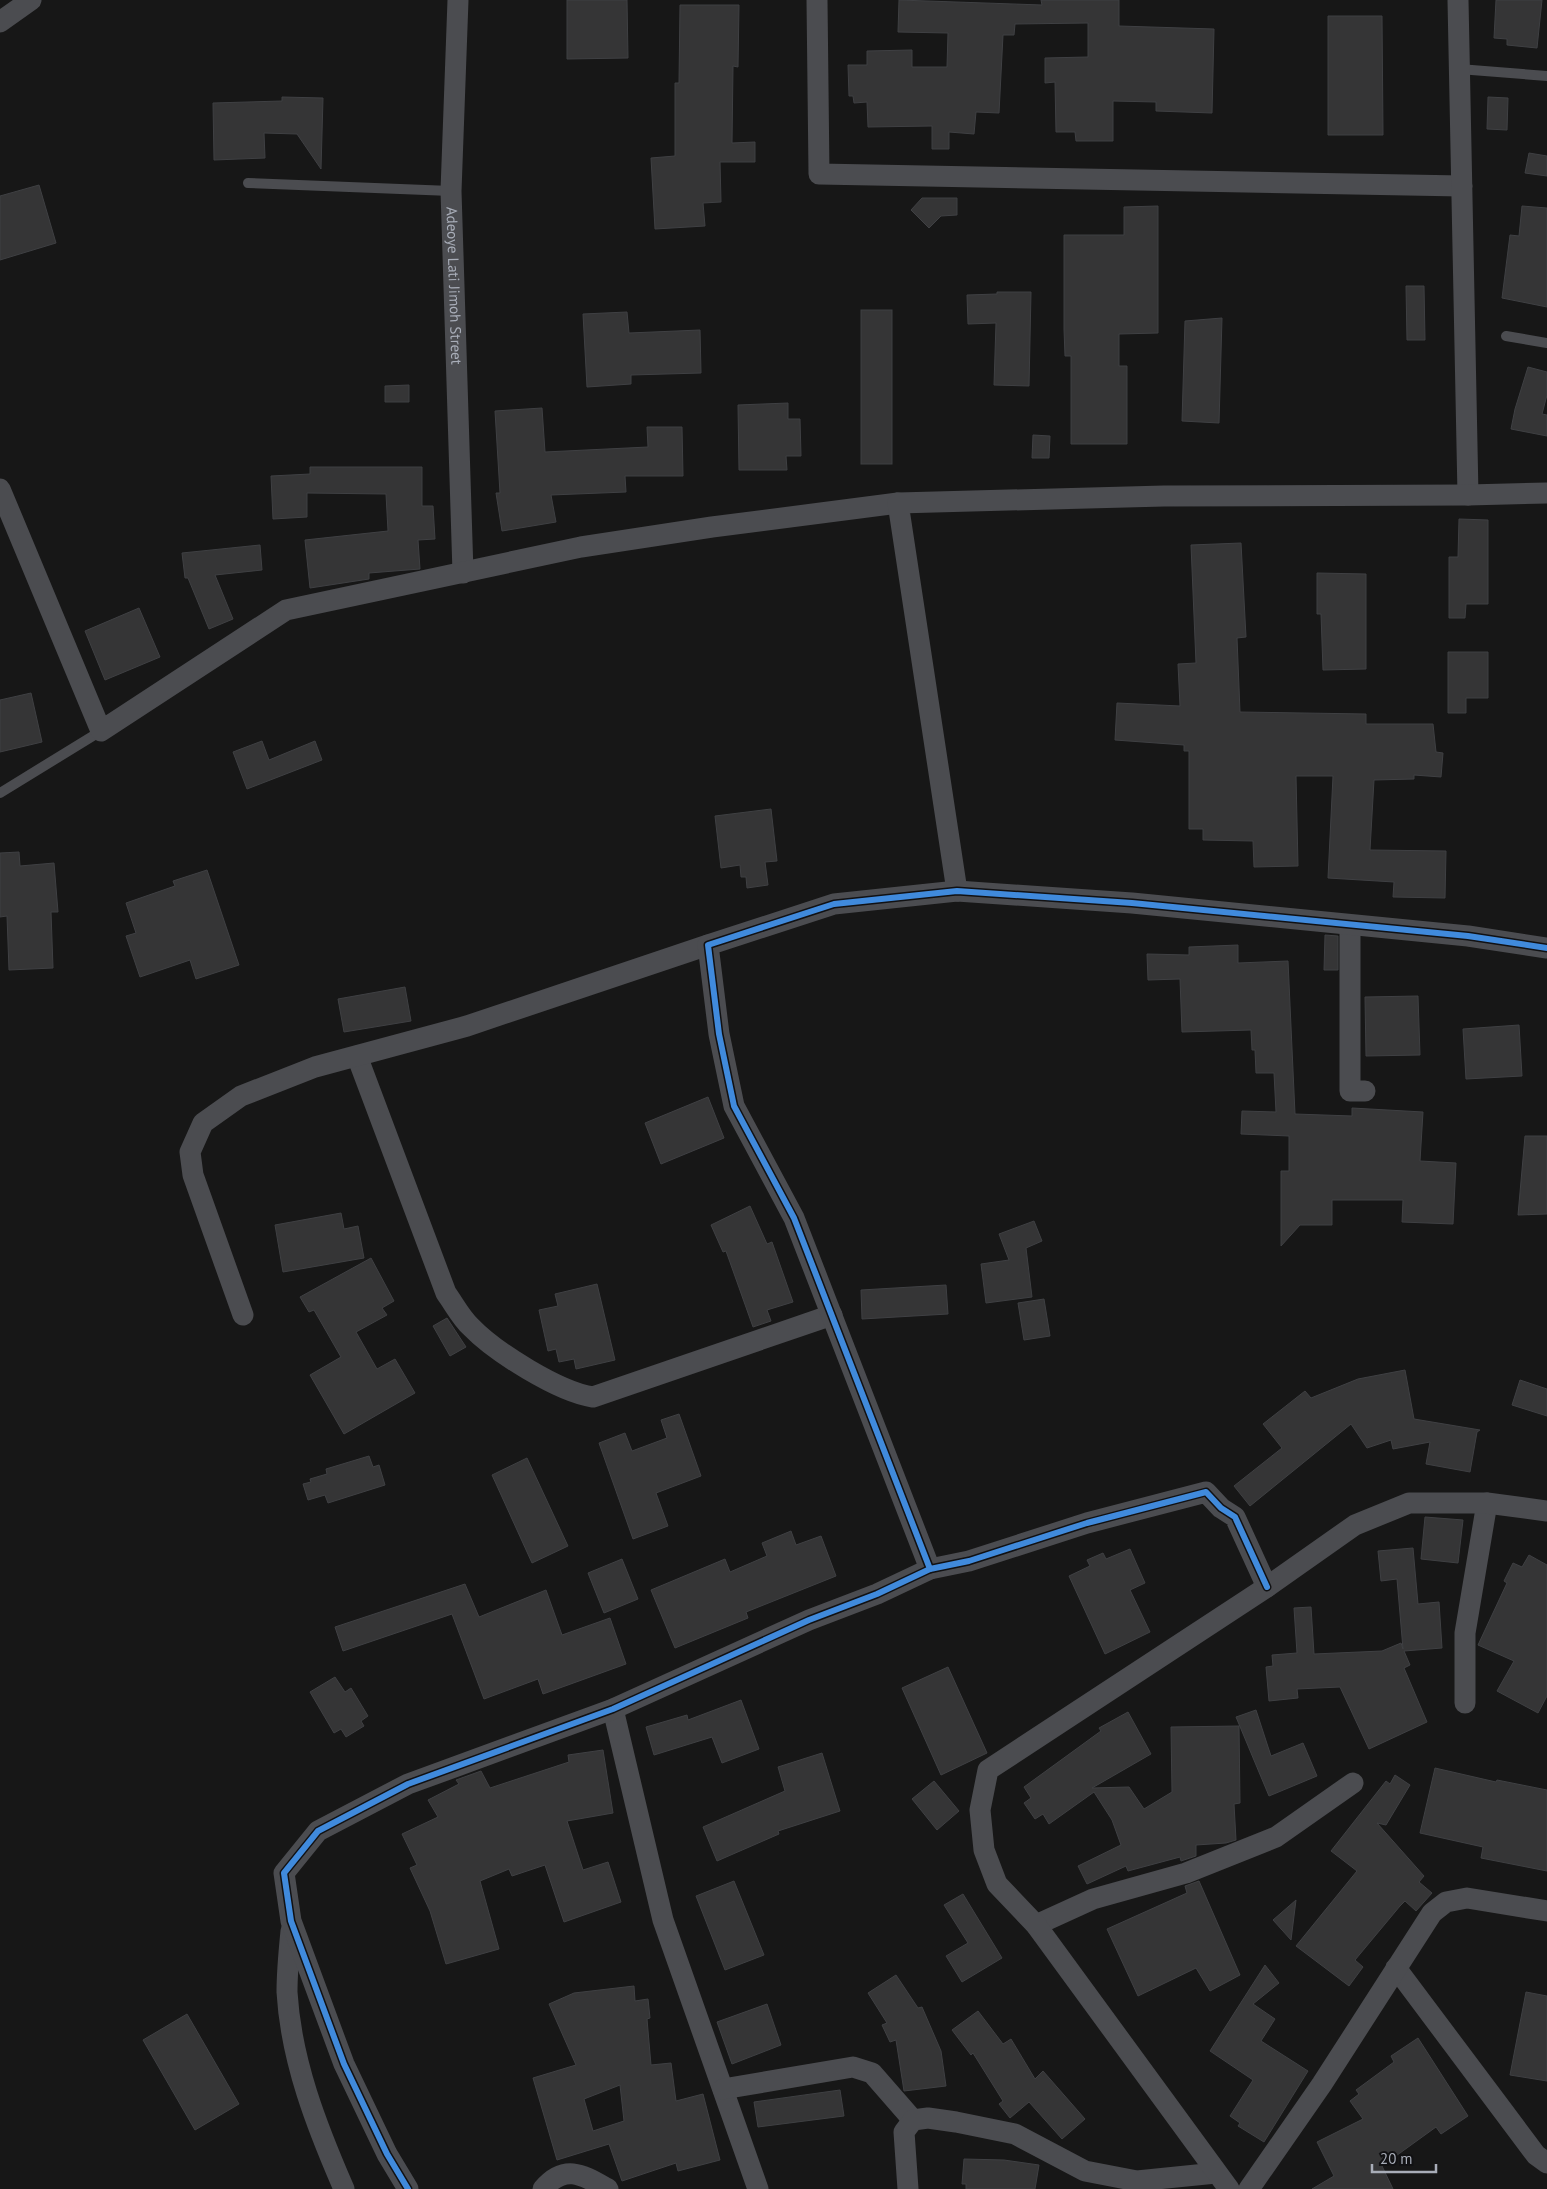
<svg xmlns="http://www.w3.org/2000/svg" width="1547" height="2189" viewBox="0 0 1547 2189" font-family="'PT Sans',sans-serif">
	<rect width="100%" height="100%" fill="#171717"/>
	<g fill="#353536" stroke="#3f4043" fill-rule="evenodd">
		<path d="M567 0H627L628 58 567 59Z"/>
		<path d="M899 0 1042 5 1041 0H1119V26L1214 29 1212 113 1156 111V102L1113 101V141H1076L1075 132H1056L1055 82 1045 83V58L1088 57V23L1015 24 1014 35H1003L999 113 976 112 974 134 949 132V149H932V126L868 127 867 102 854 103 853 96H849L848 65H867V51L912 50V67H947L948 33 898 32Z"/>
		<path d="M1496 0H1542L1537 48 1507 45V39L1494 38Z"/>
		<path d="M680 5H739L738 67 733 66 732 143 755 142V162H720L721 202 703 203 705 226 655 229 651 158 675 156V83H679Z"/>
		<path d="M1328 16H1382L1383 135H1328Z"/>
		<path d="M282 97 323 98 321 169 297 134 264 133 265 158 214 160 213 103 282 101Z"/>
		<path d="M1488 97 1508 98 1507 130 1487 129Z"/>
		<path d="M1529 153 1547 156V176L1525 173Z"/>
		<path d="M39 185 56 243 0 260V196Z"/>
		<path d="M922 198H957V215L941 216 929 228 911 210Z"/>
		<path d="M1158 206V333L1119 334V366H1127V444H1071V356H1065L1064 329V235H1124V207Z"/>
		<path d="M1522 206 1547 208V307L1502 298 1510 235 1519 236Z"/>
		<path d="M1406 286H1424L1425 340H1407Z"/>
		<path d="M997 292H1031L1029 386 994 385 996 323 968 324 967 295 997 294Z"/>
		<rect x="861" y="310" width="31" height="154"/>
		<path d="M627 312 629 333 700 330 701 373 631 375V384L587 387 583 314Z"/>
		<path d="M1222 318 1219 423 1182 421 1185 321Z"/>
		<path d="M1528 367 1547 372V395L1542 414 1547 415V436L1511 429 1515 409Z"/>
		<path d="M409 385V402H385V386Z"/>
		<path d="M788 403V419H800L801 456H786L787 470H739L738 405Z"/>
		<path d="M542 408 545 452 648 447 647 427H682L683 476H625L626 492 551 495 556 522 502 531 496 493H500L495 411Z"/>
		<path d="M1033 435 1050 436 1049 458H1032Z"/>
		<path d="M310 467H422V506H433L435 539 418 540 420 569 369 573V579L310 588 305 540 388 531 386 494 307 493V517L273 519 271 476 310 474Z"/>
		<path d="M1459 519 1488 520V604H1466L1465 618H1449V557H1458Z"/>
		<path d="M1241 543 1246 637 1237 638 1240 712 1366 714V724H1433L1436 752 1443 753 1441 777 1414 775V779L1374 780 1370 850 1446 851 1445 898 1393 897 1394 882 1328 878 1333 776H1296L1298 866 1254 867 1253 841 1203 840V829H1189V751H1184V745L1115 740 1117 703 1180 706 1178 664 1196 663 1191 545Z"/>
		<path d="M260 545 262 570 215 575 233 619 209 629 188 578H185L182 553Z"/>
		<path d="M1317 573 1366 574V669L1323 670 1321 614H1317Z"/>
		<path d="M139 608 160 657 105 680 85 631Z"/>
		<path d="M1448 652H1488V698H1466V713H1448Z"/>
		<path d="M31 693 42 742 0 752V700Z"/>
		<path d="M262 741 269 760 315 741 322 760 247 789 233 752Z"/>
		<path d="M771 809 777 861 765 862 768 885 747 888 746 877H741L740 865 721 868 715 816Z"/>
		<path d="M19 852 20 866 54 863 58 912H51L53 968 9 970 7 916 0 917V853Z"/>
		<path d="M207 870 239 965 196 979 190 960 140 977 126 936 136 933 126 903 175 886 173 881Z"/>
		<path d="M1325 935 1338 936V970H1324Z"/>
		<path d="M1238 945V963L1288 961 1295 1114 1352 1116V1108L1423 1112 1420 1161 1456 1163 1453 1224 1402 1222 1403 1200H1332V1225H1300L1281 1246V1171H1289V1136L1241 1134 1242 1111 1276 1112 1274 1073H1256L1255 1050H1252L1251 1030 1182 1032 1180 979 1148 980 1147 954 1189 955V947Z"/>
		<path d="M405 987 411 1021 344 1032 338 999Z"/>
		<path d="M1418 996 1420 1055 1366 1056 1365 997Z"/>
		<path d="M1519 1025 1522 1076 1466 1079 1463 1029Z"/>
		<path d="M708 1097 724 1138 661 1164 645 1123Z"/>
		<path d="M1525 1136H1547V1214L1518 1215Z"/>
		<path d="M750 1206 767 1244 772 1242 793 1302 767 1310 771 1321 753 1327 726 1251 723 1252 711 1225Z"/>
		<path d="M341 1213 344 1229 358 1226 364 1258 283 1272 275 1225Z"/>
		<path d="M1034 1221 1042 1241 1026 1248 1032 1297 986 1303 981 1264 1009 1260 999 1234Z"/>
		<path d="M371 1258 394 1301 382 1308 387 1315 356 1332 377 1369 395 1359 415 1393 344 1434 310 1375 341 1357 314 1310 309 1312 300 1297Z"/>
		<path d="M597 1284 615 1360 576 1369 574 1359 559 1362 556 1349 548 1351 539 1310 558 1306 555 1294Z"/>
		<path d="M946 1285 948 1314 862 1319 861 1290Z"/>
		<path d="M1044 1299 1050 1336 1024 1340 1018 1303Z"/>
		<path d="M447 1318 466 1347 450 1356 433 1326Z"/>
		<path d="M1405 1370 1414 1419 1480 1430 1477 1432 1470 1472 1426 1464 1430 1442 1393 1449 1391 1440 1367 1448 1351 1424 1250 1506 1234 1486 1282 1448 1263 1424 1305 1391 1311 1398 1358 1379Z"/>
		<path d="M1520 1380 1547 1389V1416L1512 1405Z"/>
		<path d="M679 1414 701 1476 656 1493 668 1526 633 1539 599 1443 625 1433 632 1451 667 1438 661 1420Z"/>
		<path d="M369 1456 373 1467 379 1465 385 1485 328 1503 325 1495 308 1500 303 1484 311 1482 310 1479 327 1474 326 1469Z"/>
		<path d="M527 1458 568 1546 532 1563 492 1475Z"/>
		<path d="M1425 1517 1463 1520 1458 1563 1421 1559Z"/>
		<path d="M791 1531 796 1545 821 1536 836 1576 746 1612 748 1618 675 1648 651 1590 725 1559 730 1572 767 1556 762 1543Z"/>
		<path d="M1413 1548 1418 1604 1439 1602 1442 1648 1404 1651 1410 1665 1404 1668 1427 1722 1369 1749 1340 1687 1297 1689 1298 1698 1269 1701 1266 1667 1273 1666 1272 1655 1297 1653 1294 1608 1311 1607 1314 1654 1382 1651 1401 1643 1403 1649 1397 1579 1381 1581 1378 1551Z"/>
		<path d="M1130 1549 1145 1583 1130 1590 1150 1632 1105 1654 1069 1576 1090 1566 1087 1560 1103 1553 1106 1559Z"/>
		<path d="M1529 1555 1547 1565V1696L1538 1713 1497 1691 1514 1661 1478 1645 1507 1583 1504 1581 1513 1563 1522 1567Z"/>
		<path d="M622 1559 638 1599 604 1613 588 1573Z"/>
		<path d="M465 1584 479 1617 546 1590 562 1635 610 1618 626 1664 543 1694 538 1679 484 1699 452 1614 343 1651 335 1627Z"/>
		<path d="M948 1667 987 1753 941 1775 902 1688Z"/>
		<path d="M335 1677 345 1692 351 1688 368 1716 361 1721 364 1726 346 1737 341 1729 334 1733 310 1692Z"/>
		<path d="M741 1700 759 1749 722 1763 712 1737 654 1755 646 1727 687 1715 688 1720Z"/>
		<path d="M1256 1710 1271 1756 1303 1743 1317 1776 1269 1796 1236 1717Z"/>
		<path d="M1128 1712 1151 1754 1092 1788 1129 1787 1144 1809 1172 1792 1171 1727 1239 1726 1240 1803 1234 1804 1236 1840 1226 1843 1196 1845V1856L1181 1861 1180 1857 1128 1871 1126 1866 1087 1884 1078 1866 1121 1845 1112 1820 1094 1792 1049 1824 1043 1814 1035 1819 1024 1803 1031 1798 1024 1787 1101 1731 1099 1728Z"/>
		<path d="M603 1750 613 1813 567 1821 583 1870 608 1862 621 1902 564 1922 545 1865 512 1876 509 1869 480 1881 499 1949 446 1964 430 1911 410 1868 417 1865 402 1834 438 1817 428 1800 459 1784 456 1780 481 1771 490 1788 569 1762 568 1755Z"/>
		<path d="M822 1753 840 1811 778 1831 779 1834 717 1861 703 1827 785 1791 778 1767Z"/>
		<path d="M1435 1768 1496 1782 1497 1780 1547 1790V1871L1481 1858 1483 1847 1420 1833Z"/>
		<path d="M1395 1775 1410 1785 1386 1825 1377 1823 1424 1876 1419 1882 1432 1893 1416 1911 1405 1901 1400 1906 1355 1960 1363 1967 1349 1986 1296 1946 1357 1871 1331 1851 1386 1781 1390 1784Z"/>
		<path d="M934 1781 959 1811 937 1830 912 1799Z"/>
		<path d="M734 1881 764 1955 725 1970 696 1896Z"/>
		<path d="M1199 1881 1240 1975 1210 1991 1196 1968 1138 1996 1107 1929 1187 1893 1185 1886Z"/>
		<path d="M963 1894 1002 1958 962 1982 946 1956 968 1943 944 1905Z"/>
		<path d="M1296 1900 1291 1940 1273 1920Z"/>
		<path d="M1265 1965 1279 1983 1253 2004 1275 2019 1261 2041 1308 2071 1264 2142 1238 2126 1240 2123 1230 2116 1253 2080 1210 2051Z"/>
		<path d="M896 1975 918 2008 922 2007 941 2051 946 2086 904 2091 896 2040 890 2042 882 2025 887 2023 868 1993Z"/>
		<path d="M634 1986 635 2001 648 1999 650 2018 647 2019 651 2065 671 2063 676 2101 703 2094 720 2160 678 2171 676 2163 622 2181 609 2144 557 2160 533 2078 576 2065 549 2004 574 1993ZM620 2085 624 2121 593 2131 584 2099Z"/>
		<path d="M1526 1992 1547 1996V2081L1510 2075Z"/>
		<path d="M767 2004 781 2045 732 2064 717 2022Z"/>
		<path d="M978 2011 1003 2044 1011 2039 1035 2079 1043 2071 1085 2119 1062 2139 1029 2102 1010 2118 999 2104 1003 2101 973 2053 971 2055 952 2030Z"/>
		<path d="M187 2014 239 2104 195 2130 143 2040Z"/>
		<path d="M1418 2038 1468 2116 1441 2134 1436 2127 1382 2166 1393 2189H1312L1334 2176 1317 2142 1363 2119 1350 2101 1359 2094 1356 2090 1394 2062 1391 2056Z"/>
		<path d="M840 2090 844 2116 758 2127 754 2102Z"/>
		<path d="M964 2159 1004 2160 1039 2165 1035 2189H966V2184H962Z"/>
	</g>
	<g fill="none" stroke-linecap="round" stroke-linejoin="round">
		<g stroke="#4b4c50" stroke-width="10">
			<path d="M1459 69 1547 76"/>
			<path d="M248 183 451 191"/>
			<path d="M1506 336 1547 343"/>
			<path d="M0 793 101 731"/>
		</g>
		<g stroke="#4b4c50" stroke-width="21">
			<path id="s1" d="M458 0 451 191 463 573"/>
			<path d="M817 0 819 174 1462 186"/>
			<path d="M1458 0 1468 495"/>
			<path d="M0 22 31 0"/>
			<path d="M0 489 101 731 286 610 581 547 712 527 898 503"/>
			<path d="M957 891 898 503 1164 496 1468 495 1547 493"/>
			<path d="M1350 926V1091H1365"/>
			<path d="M357 1056 446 1293C454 1304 461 1318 471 1327 495 1352 559 1392 593 1397L832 1315"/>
			<path d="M243 1315 193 1175 190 1152 203 1123 241 1096 315 1067 467 1026 708 945"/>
			<path d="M930 1569 794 1218 734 1106 719 1034 708 945 834 904 957 891 1132 903 1468 936 1547 948"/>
			<path d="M1465 1703V1633L1487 1503"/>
			<path d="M613 1709 663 1920 758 2189"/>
			<path d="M1036 1925 1093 1899 1186 1873 1276 1837 1353 1783"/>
			<path d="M291 1931C289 1951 287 1972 287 1992 291 2061 317 2127 344 2189"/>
			<path d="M1396 1968 1536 2155 1547 2163"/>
			<path d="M723 2089 853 2067 872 2073 913 2120"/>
			<path d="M408 2189 387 2154 344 2064 291 1921 284 1873 318 1831 408 1784 613 1709 809 1620 877 1594 930 1569 969 1561 1087 1523 1206 1492 1221 1508 1235 1517 1267 1587"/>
			<path d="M543 2189C565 2163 583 2175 608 2189"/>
			<path d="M908 2189 904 2132 913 2120 928 2118 956 2122 1015 2134 1085 2171 1137 2181 1216 2173"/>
			<path d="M1229 2189 1036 1925 997 1884 984 1850 980 1810 988 1770 1267 1587 1355 1525 1409 1503H1487L1547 1511"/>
			<path d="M1249 2189 1322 2084 1432 1913 1446 1902 1467 1898 1547 1911"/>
		</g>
		<defs>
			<g id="cycleway">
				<path d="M930 1569 794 1218 734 1106 719 1034 708 945 834 904 957 891 1132 903 1468 936 1547 948"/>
				<path d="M408 2189 387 2154 344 2064 291 1921 284 1873 318 1831 408 1784 613 1709 809 1620 877 1594 930 1569 969 1561 1087 1523 1206 1492 1221 1508 1235 1517 1267 1587"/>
			</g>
		</defs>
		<use href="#cycleway" stroke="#111113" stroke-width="9"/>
		<use href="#cycleway" stroke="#408adc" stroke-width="6"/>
	</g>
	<g text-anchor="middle" stroke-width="4" stroke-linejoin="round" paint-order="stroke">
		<g font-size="15" fill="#a8adb8" stroke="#111113">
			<text dy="5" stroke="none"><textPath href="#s1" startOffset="286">Adeoye Lati Jimoh Street</textPath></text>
		</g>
	</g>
	<path d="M1372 2164v8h64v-8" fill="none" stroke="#a8adb8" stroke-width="2.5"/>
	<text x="1380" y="2164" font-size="15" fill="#a8adb8" stroke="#111113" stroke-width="4" paint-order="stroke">20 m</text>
</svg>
